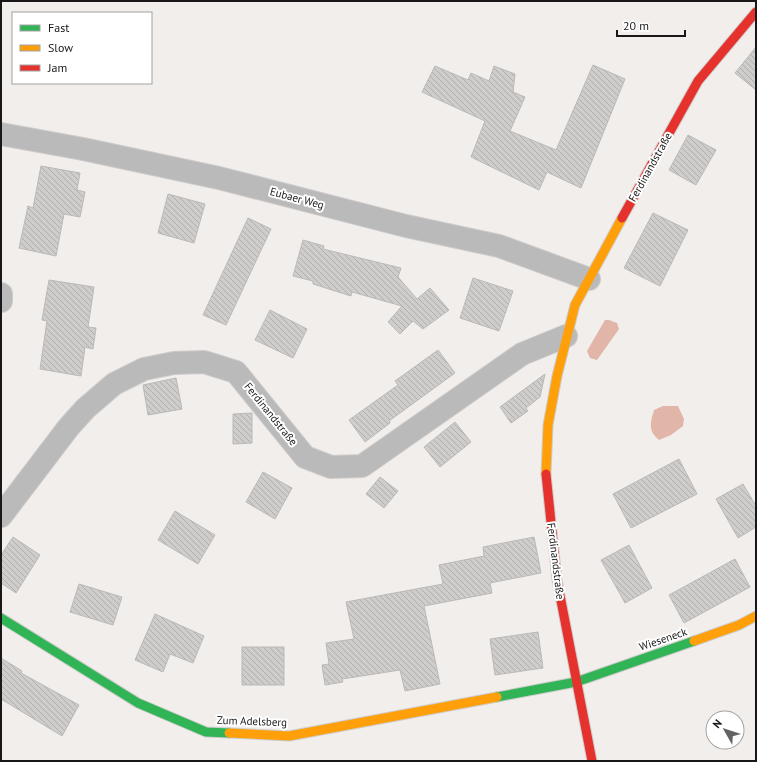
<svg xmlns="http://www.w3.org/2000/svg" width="757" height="762" viewBox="0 0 757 762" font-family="'PT Sans',sans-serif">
	<defs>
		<pattern id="building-back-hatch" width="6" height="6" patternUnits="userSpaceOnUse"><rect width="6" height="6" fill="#cfcdcc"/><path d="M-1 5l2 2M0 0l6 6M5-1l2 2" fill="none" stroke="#b1afae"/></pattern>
	</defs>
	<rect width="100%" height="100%" fill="#f1eeec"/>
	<g fill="#e1b6a9">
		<path d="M605 320H609L617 323 619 329 597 360 590 358 587 351Z"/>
		<path d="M663 406H678L684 419 683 426 671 435 659 440C648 431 650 423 654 410Z"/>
	</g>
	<g fill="url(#building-back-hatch)" stroke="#bbb9b8">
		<path d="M756 47V90L735 73Z"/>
		<path d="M593 65 625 79 581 188 547 172 539 190 471 157 485 121 422 92 435 66 468 80 471 73 489 81 494 66 515 74 513 92 525 97 510 131 556 150Z"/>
		<path d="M688 135 716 150 696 185 669 170Z"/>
		<path d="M41 166 80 173 77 190 85 192 80 217 64 214 56 256 19 248 28 206 33 208Z"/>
		<path d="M168 194 205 204 194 243 158 233Z"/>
		<path d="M653 213 688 230 660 286 624 268Z"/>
		<path d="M248 218 271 229 226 325 203 315Z"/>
		<path d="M303 240 324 246 323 249 401 268 398 277 417 299 430 288 449 310 423 329 413 321 400 334 388 322 402 306 352 292 351 296 313 284V281L293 276Z"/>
		<path d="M473 278 513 291 499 331 460 318Z"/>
		<path d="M49 280 94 287 88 327 96 328 93 349 85 347 81 376 40 369 47 321 42 320Z"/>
		<path d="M270 310 307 329 293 358 255 340Z"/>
		<path d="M438 350 455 373 389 421 390 423 365 442 349 420 398 385 395 381Z"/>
		<path d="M545 374 540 397 526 408 528 411 511 423 500 407Z"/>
		<path d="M176 378 182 409 148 415 143 385Z"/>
		<path d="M252 413V443L233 444V414Z"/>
		<path d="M455 422 471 442 440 467 424 447Z"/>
		<path d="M679 459 697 494 631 528 613 494Z"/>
		<path d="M263 472 292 488 275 519 246 502Z"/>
		<path d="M380 477 398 491 384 508 366 494Z"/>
		<path d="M743 484 756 506V527L738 538 716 499Z"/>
		<path d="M175 511 215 535 198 564 158 540Z"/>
		<path d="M13 537 40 555 16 593 1 583V555Z"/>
		<path d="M534 537 541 573 490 583 492 593 424 606 440 684 405 691 400 670 342 679 343 682 325 685 322 665 329 664 326 643 354 639 346 602 443 584 439 565 484 556 483 547Z"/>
		<path d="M629 545 652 588 625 603 601 560Z"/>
		<path d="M735 559 750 587 684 623 669 595Z"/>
		<path d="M79 584 122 597 113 625 70 612Z"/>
		<path d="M155 614 204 636 193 663 170 654 163 672 135 660Z"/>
		<path d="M538 632 543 668 495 675 490 639Z"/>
		<rect x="242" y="647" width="42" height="38"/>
		<path d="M1 658 22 671 21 673 79 705 62 736 1 699Z"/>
	</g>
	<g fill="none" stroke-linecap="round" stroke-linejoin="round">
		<defs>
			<g id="street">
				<path d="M1 134 83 149 219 178 406 226 499 246 589 279"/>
				<path d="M1 294V301"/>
				<path d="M1 516 68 428 85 409 114 384 144 369 174 363 204 362 236 372 305 457 331 467 362 466 522 354 566 336"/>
			</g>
			<g id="fast">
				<path d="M1 618 138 703 206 732 229 733"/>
				<path d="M497 697 576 682 694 641"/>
			</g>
			<g id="slow">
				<path d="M546 474 548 425 557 376 575 305 622 218"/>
				<path d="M694 641 739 625 756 616"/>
				<path d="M229 733 289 736 497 697"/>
			</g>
			<g id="jam">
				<path d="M622 218 698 81 756 12"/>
				<path d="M546 474 557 580 592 761"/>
			</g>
		</defs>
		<use href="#street" stroke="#cecccb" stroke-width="24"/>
		<use href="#fast" stroke="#cecccb" stroke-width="11"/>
		<use href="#slow" stroke="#cecccb" stroke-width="11"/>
		<use href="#jam" stroke="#cecccb" stroke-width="11"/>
		<use href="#street" stroke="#bbbaba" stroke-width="22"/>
		<use href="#fast" stroke="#30b455" stroke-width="9"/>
		<use href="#slow" stroke="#ff9f0a" stroke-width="9"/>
		<use href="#jam" stroke="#e5322d" stroke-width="9"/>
	</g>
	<g text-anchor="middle" stroke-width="4" stroke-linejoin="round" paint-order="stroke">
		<g font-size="11" fill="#191717" stroke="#fff">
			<text transform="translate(650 167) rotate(-61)" y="4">Ferdinandstraße</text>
			<text transform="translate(297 198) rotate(15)" y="4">Eubaer Weg</text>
			<text transform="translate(271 414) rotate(51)" y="4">Ferdinandstraße</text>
			<text transform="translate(556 561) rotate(83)" y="4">Ferdinandstraße</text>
			<text transform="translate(663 639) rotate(-19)" y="4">Wieseneck</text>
			<text transform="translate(252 721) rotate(2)" y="4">Zum Adelsberg</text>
		</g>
	</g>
	<rect width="757" height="762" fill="none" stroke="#191717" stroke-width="4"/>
	<rect x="12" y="12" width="140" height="72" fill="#ffffff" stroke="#a3a2a2"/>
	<rect x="20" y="25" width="20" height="6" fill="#30b455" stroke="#a3a2a2"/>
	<text x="48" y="32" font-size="12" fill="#191717">Fast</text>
	<rect x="20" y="45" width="20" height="6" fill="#ff9f0a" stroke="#a3a2a2"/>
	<text x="48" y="52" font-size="12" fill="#191717">Slow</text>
	<rect x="20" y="65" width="20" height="6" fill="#e5322d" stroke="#a3a2a2"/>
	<text x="48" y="72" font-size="12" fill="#191717">Jam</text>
	<g transform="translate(725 730) rotate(309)"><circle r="19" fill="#ffffff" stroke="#a3a2a2"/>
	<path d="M0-3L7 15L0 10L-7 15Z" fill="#656262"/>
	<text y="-6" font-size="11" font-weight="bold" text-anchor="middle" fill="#191717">N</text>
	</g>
	<path d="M617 30v6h68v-6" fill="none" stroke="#191717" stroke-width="2"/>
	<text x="623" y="30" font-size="12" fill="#191717" stroke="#ffffff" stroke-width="3" paint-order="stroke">20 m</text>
</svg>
